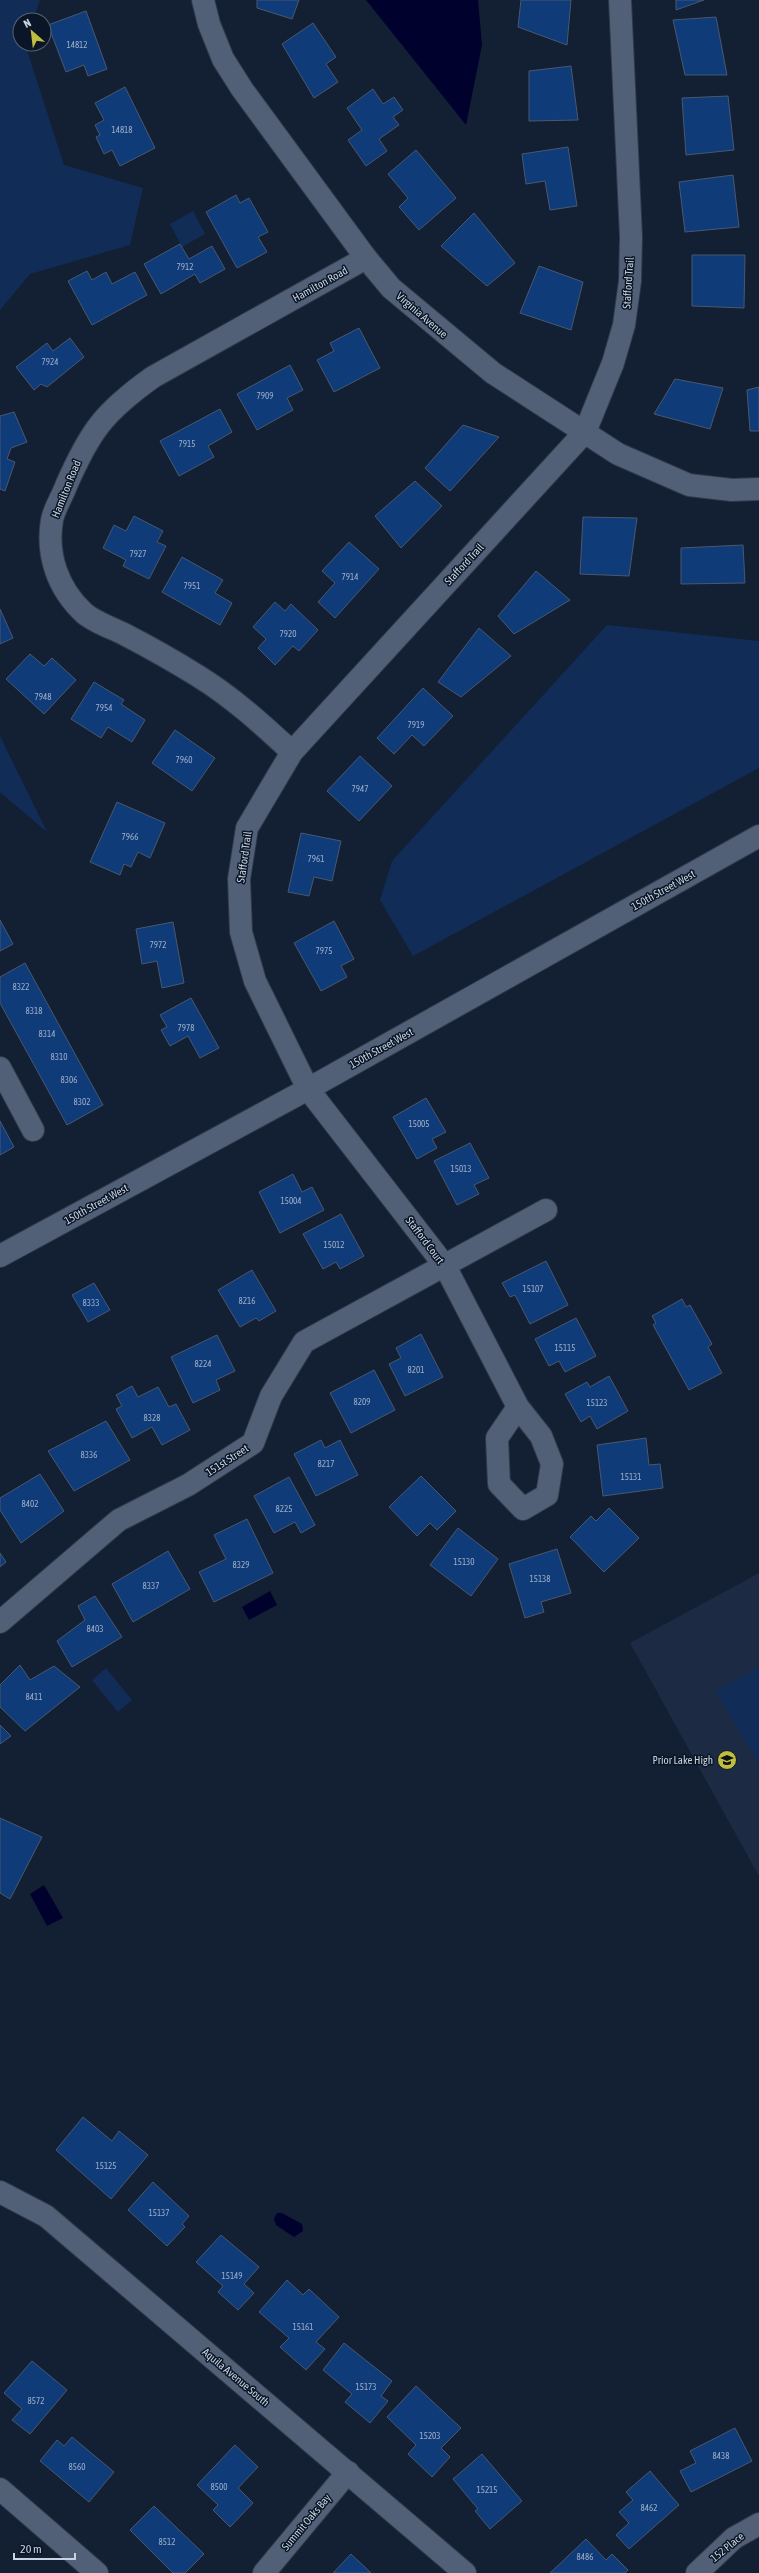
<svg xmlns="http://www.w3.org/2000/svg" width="759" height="2573" viewBox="0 0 759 2573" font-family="'Asap Condensed',sans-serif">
	<rect width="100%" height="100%" fill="#131f32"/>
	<path fill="#1c2b43" d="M759 1573V1876L630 1643Z"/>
	<g fill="#112d57">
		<path d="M0 0H40L33 20H20V44H25L64 165 143 188 130 245 30 274 0 310Z"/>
		<path d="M193 211 205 234 182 247 170 224Z"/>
		<path d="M607 625 759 641V768L413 956 380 900 392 861Z"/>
		<path d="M0 736 47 832 0 792Z"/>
		<path d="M759 1666V1764L716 1692Z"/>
		<path d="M106 1668 132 1700 118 1712 92 1680Z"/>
	</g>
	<g fill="#00022d">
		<path d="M366 0H478L482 45 466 125Z"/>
		<path d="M270 1591 277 1605 249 1620 242 1607Z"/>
		<path d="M44 1885 63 1918 47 1926 30 1894Z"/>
		<path d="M277 2213H282L302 2224 303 2231 294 2237 276 2225 274 2219Z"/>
	</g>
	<g fill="#103b79" stroke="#49586e">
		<path d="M257 0H299L292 19 257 8Z"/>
		<path d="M521 0H571L567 45 518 27Z"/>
		<path d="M676 0H704L676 10Z"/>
		<path d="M86 11 107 69 88 76 84 65 66 72 48 25Z"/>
		<path d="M716 17 727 75H685L673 20Z"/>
		<path d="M313 23 336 57 326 64 338 82 314 98 282 44Z"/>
		<path d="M571 66 578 120 529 121V71Z"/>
		<path d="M125 87 155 148 120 166 112 150 104 154 96 137 100 135 95 125 104 120 95 103Z"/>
		<path d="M373 89 383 104 394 97 403 110 393 117 399 125 379 139 387 151 366 166 348 140 362 130 347 108Z"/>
		<path d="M728 96 734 150 686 155 682 98Z"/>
		<path d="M568 147 577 206 550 210 545 181 526 184 522 154Z"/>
		<path d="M416 150 456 198 419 230 399 207 408 198 388 174Z"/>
		<path d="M733 175 739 227 685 232 679 182Z"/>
		<path d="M236 195 240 203 249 198 268 232 258 237 267 252 237 268 206 212Z"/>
		<path d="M474 213 515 263 487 286 441 246Z"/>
		<path d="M180 244 189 259 212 246 225 269 200 283 195 274 161 294 144 264Z"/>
		<path d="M692 255H745L744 308 692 306Z"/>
		<path d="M539 266 583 282 571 330 520 313Z"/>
		<path d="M87 271 92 280 106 272 112 284 135 272 147 295 92 325 68 281Z"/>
		<path d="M359 328 380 368 334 392 317 360 334 351 330 343Z"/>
		<path d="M70 338 84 357 47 387 41 384 34 390 16 367 47 343 53 351Z"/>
		<path d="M290 365 303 390 287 398 293 410 257 430 237 394Z"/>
		<path d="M675 379 723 388 710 429 654 414Z"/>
		<path d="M759 387V431H750L747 390Z"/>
		<path d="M220 409 232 432 208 446 214 457 179 476 160 441Z"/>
		<path d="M14 412 27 442 11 448 7 459 15 462 5 491 0 489V416Z"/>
		<path d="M463 425 499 437 450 491 425 468Z"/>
		<path d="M415 481 442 506 401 548 375 516Z"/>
		<path d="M134 516 163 531 157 542 166 546 149 579 123 566 126 560 103 548 114 525 126 531Z"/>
		<path d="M583 517 637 518 629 576 580 574Z"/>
		<path d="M349 542 379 569 335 618 318 602 335 583 322 571Z"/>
		<path d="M743 545 745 583 681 584V548Z"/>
		<path d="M182 557 223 580 215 593 232 603 220 625 162 592Z"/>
		<path d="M536 571 570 600 514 634 498 616Z"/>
		<path d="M275 602 285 611 291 604 318 630 299 651 293 646 275 665 258 648 266 639 253 627Z"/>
		<path d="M0 609 13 638 0 644Z"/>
		<path d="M479 628 511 656 461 697 438 682Z"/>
		<path d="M30 654 44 666 52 658 76 680 44 714 6 679Z"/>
		<path d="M94 682 124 700 121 704 145 720 132 742 108 727 101 738 71 719Z"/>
		<path d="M423 688 453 716 424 746 412 735 394 754 377 738Z"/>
		<path d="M175 730 215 758 192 791 152 763Z"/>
		<path d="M360 756 392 786 359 821 327 791Z"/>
		<path d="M117 802 165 823 150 858 138 852 131 867 124 864 120 875 90 862Z"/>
		<path d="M301 833 341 841 332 881 314 877 309 896 288 892Z"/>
		<path d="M0 920 13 944 0 951Z"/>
		<path d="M334 921 354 959 341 966 347 977 321 991 294 943Z"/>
		<path d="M173 922 184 983 162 988 157 961 142 964 136 929Z"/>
		<path d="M25 963 103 1105 67 1125 0 1003V977Z"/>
		<path d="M191 998 219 1048 200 1058 188 1036 170 1046 161 1030 167 1027 160 1015Z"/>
		<path d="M426 1098 446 1132 432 1139 437 1148 417 1159 393 1117Z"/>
		<path d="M0 1121 14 1147 0 1155Z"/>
		<path d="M470 1143 489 1178 474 1185 479 1194 457 1205 434 1161Z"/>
		<path d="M293 1174 302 1192 312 1187 324 1210 280 1233 259 1192Z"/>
		<path d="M341 1214 364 1256 340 1269 336 1262 323 1269 303 1234Z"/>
		<path d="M546 1261 568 1305 530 1324 515 1295 510 1297 502 1283Z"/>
		<path d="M252 1270 276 1311 259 1321 256 1318 240 1327 218 1290Z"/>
		<path d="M94 1283 110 1310 88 1322 72 1295Z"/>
		<path d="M682 1299 686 1307 690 1305 712 1344 708 1347 722 1373 689 1390 653 1325 656 1323 652 1316Z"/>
		<path d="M576 1318 596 1356 565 1372 559 1361 549 1366 535 1339Z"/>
		<path d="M421 1334 443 1377 405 1396 389 1364 401 1358 396 1348Z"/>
		<path d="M217 1335 235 1371 216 1380 220 1390 193 1403 171 1357Z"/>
		<path d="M374 1370 395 1410 351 1433 330 1393Z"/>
		<path d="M609 1376 628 1411 597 1429 590 1416 581 1422 565 1394 587 1382 590 1387Z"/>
		<path d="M132 1386 138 1397 158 1387 169 1407 176 1404 190 1430 162 1445 152 1427 132 1438 116 1409 122 1406 116 1395Z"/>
		<path d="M106 1421 130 1460 74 1491 48 1451Z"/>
		<path d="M646 1438 649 1465 660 1464 663 1488 603 1496 597 1445Z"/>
		<path d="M321 1440 325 1448 340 1440 358 1475 316 1496 294 1454Z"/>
		<path d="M40 1474 64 1511 21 1543 0 1510V1498Z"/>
		<path d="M421 1476 456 1511 437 1530 430 1523 417 1536 389 1507Z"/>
		<path d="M289 1477 315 1525 301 1533 295 1522 274 1533 254 1496Z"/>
		<path d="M609 1508 639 1538 604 1572 570 1537 591 1516 596 1521Z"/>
		<path d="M247 1519 273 1573 214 1602 199 1572 226 1559 214 1535Z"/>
		<path d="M458 1528 498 1559 471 1596 430 1565Z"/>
		<path d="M557 1549 571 1593 541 1602 544 1612 525 1618 509 1564Z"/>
		<path d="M168 1551 190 1589 133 1622 112 1584Z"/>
		<path d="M0 1553 6 1562 0 1567Z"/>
		<path d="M95 1596 122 1637 72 1667 57 1641 85 1620 78 1606Z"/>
		<path d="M20 1665 30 1680 54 1666 80 1687 25 1731 0 1707V1685Z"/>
		<path d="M0 1725 11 1736 0 1744Z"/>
		<path d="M0 1818 42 1837 10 1899 0 1893Z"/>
		<path d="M83 2117 112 2141 119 2131 148 2155 111 2199 56 2150Z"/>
		<path d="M153 2182 189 2216 182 2224 185 2227 167 2246 128 2210Z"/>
		<path d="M221 2235 259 2267 244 2284 254 2293 238 2310 218 2292 223 2286 196 2262Z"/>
		<path d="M287 2280 303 2295 309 2289 339 2317 316 2342 325 2349 306 2370 280 2347 289 2338 259 2312Z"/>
		<path d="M344 2343 392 2381 381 2396 388 2401 370 2423 345 2402 352 2394 323 2370Z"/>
		<path d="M32 2361 67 2390 30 2434 12 2420 22 2409 4 2393Z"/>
		<path d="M416 2386 461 2428 441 2448 450 2457 432 2477 408 2454 416 2445 387 2417Z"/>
		<path d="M735 2428 752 2461 691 2492 680 2471 696 2463 690 2451Z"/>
		<path d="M72 2437 114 2472 89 2502 40 2461 57 2440 64 2446Z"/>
		<path d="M235 2445 258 2467 238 2488 253 2503 230 2527 213 2510 218 2505 197 2485Z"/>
		<path d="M482 2454 522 2501 490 2529 475 2511 478 2509 453 2479Z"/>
		<path d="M650 2471 679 2505 629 2549 616 2535 629 2523 619 2512 633 2500 626 2492Z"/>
		<path d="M154 2506 204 2554 185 2573H173L130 2530Z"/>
		<path d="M586 2539 606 2560 612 2554 628 2570 625 2573H550Z"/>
		<path d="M351 2554 371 2573H333Z"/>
	</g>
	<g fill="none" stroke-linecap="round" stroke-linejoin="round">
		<defs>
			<g id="minor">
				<path d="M203 0 209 24 223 59 242 89 366 258 391 288 493 373 618 454 689 485 732 490 759 489"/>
				<path d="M292 752C262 724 232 697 198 676 174 661 149 647 124 634 112 628 94 622 84 613 58 589 46 555 52 520 54 509 62 497 66 486 90 431 104 412 153 377L366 258"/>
				<path d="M0 1068 33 1130"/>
				<path d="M0 1256 308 1089 759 836"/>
				<path d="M518 1407 541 1436 552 1464 547 1495 523 1509 499 1484 497 1438 518 1407 445 1266 308 1089 255 981 241 932 239 879 247 828 292 752 585 432 613 363 624 325 630 281 631 237 620 0"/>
				<path d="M0 1622 119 1520 188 1485 253 1443 271 1396 304 1342 546 1210"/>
				<path d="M0 2192 46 2216 465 2573"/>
				<path d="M0 2489 97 2573"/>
				<path d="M264 2573 348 2472"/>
				<path d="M697 2573 734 2538 759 2524"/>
			</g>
		</defs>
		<use href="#minor" stroke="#313949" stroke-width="24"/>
		<use href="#minor" stroke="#516076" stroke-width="22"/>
	</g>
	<defs>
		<symbol id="school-disc" viewBox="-11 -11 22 22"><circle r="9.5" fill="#c0be41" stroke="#0a1627"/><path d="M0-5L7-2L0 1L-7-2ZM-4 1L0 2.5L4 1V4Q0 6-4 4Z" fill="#111"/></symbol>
	</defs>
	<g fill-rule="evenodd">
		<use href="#school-disc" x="716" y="1749" width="22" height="22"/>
	</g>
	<g text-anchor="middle" stroke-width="3" stroke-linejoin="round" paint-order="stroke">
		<g font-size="9" fill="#9cadc6">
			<text x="77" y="48">14812</text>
			<text x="122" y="133">14818</text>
			<text x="185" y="270">7912</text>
			<text x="50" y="365">7924</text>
			<text x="265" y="399">7909</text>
			<text x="187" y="447">7915</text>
			<text x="138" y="557">7927</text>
			<text x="350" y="580">7914</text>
			<text x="192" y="589">7951</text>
			<text x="288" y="637">7920</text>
			<text x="43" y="700">7948</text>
			<text x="104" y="711">7954</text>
			<text x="416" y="728">7919</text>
			<text x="184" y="763">7960</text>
			<text x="360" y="792">7947</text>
			<text x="130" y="840">7966</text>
			<text x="316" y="862">7961</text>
			<text x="158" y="948">7972</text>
			<text x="324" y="954">7975</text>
			<text x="21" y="990">8322</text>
			<text x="34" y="1014">8318</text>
			<text x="186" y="1031">7978</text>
			<text x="47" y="1037">8314</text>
			<text x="59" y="1060">8310</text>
			<text x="69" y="1083">8306</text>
			<text x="82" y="1105">8302</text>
			<text x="419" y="1127">15005</text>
			<text x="461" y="1172">15013</text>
			<text x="291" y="1204">15004</text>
			<text x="334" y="1248">15012</text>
			<text x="533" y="1292">15107</text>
			<text x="247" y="1304">8216</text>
			<text x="91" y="1306">8333</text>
			<text x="565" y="1351">15115</text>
			<text x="203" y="1367">8224</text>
			<text x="416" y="1373">8201</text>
			<text x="362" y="1405">8209</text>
			<text x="597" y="1406">15123</text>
			<text x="152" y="1421">8328</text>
			<text x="89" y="1458">8336</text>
			<text x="326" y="1467">8217</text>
			<text x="631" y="1480">15131</text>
			<text x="30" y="1507">8402</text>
			<text x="284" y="1512">8225</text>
			<text x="464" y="1565">15130</text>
			<text x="241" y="1568">8329</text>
			<text x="540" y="1582">15138</text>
			<text x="151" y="1589">8337</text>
			<text x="95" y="1632">8403</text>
			<text x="34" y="1700">8411</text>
			<text x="106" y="2169">15125</text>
			<text x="159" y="2216">15137</text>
			<text x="232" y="2279">15149</text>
			<text x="303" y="2330">15161</text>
			<text x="366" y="2390">15173</text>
			<text x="36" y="2404">8572</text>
			<text x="430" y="2439">15203</text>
			<text x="721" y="2459">8438</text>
			<text x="77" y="2470">8560</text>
			<text x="219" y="2490">8500</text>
			<text x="487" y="2493">15215</text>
			<text x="649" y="2511">8462</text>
			<text x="167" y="2545">8512</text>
			<text x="585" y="2560">8486</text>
		</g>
		<g font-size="11" fill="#cad3df" stroke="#0a1627">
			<text transform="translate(628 283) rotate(-86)" y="4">Stafford Trail</text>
			<text transform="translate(320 284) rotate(-29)" y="4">Hamilton Road</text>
			<text transform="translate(422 315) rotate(41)" y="4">Virginia Avenue</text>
			<text transform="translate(66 489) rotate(-68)" y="4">Hamilton Road</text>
			<text transform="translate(464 564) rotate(-47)" y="4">Stafford Trail</text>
			<text transform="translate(244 857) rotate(-82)" y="4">Stafford Trail</text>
			<text transform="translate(663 890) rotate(-29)" y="4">150th Street West</text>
			<text transform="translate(381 1048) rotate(-29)" y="4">150th Street West</text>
			<text transform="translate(96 1204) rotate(-29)" y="4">150th Street West</text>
			<text transform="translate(425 1240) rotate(53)" y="4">Stafford Court</text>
			<text transform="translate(227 1460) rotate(-33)" y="4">151st Street</text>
			<text transform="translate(236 2377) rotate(40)" y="4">Aquila Avenue South</text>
			<text transform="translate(306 2522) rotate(-50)" y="4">Summit Oaks Bay</text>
			<text transform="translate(727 2547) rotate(-39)" y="4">152 Place</text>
		</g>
		<g font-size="11" fill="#cad3df" stroke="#0a1627" text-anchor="end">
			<text x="713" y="1764">Prior Lake High</text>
		</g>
	</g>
	<g transform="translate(32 32) rotate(332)"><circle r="19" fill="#0a1627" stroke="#576271"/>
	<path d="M0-3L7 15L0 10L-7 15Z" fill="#c0be41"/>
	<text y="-6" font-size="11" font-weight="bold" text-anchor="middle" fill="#cad3df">N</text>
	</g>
	<path d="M14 2553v6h61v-6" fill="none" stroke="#cad3df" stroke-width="2"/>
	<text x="20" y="2553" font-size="12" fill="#cad3df" stroke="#0a1627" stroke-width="3" paint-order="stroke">20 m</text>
</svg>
